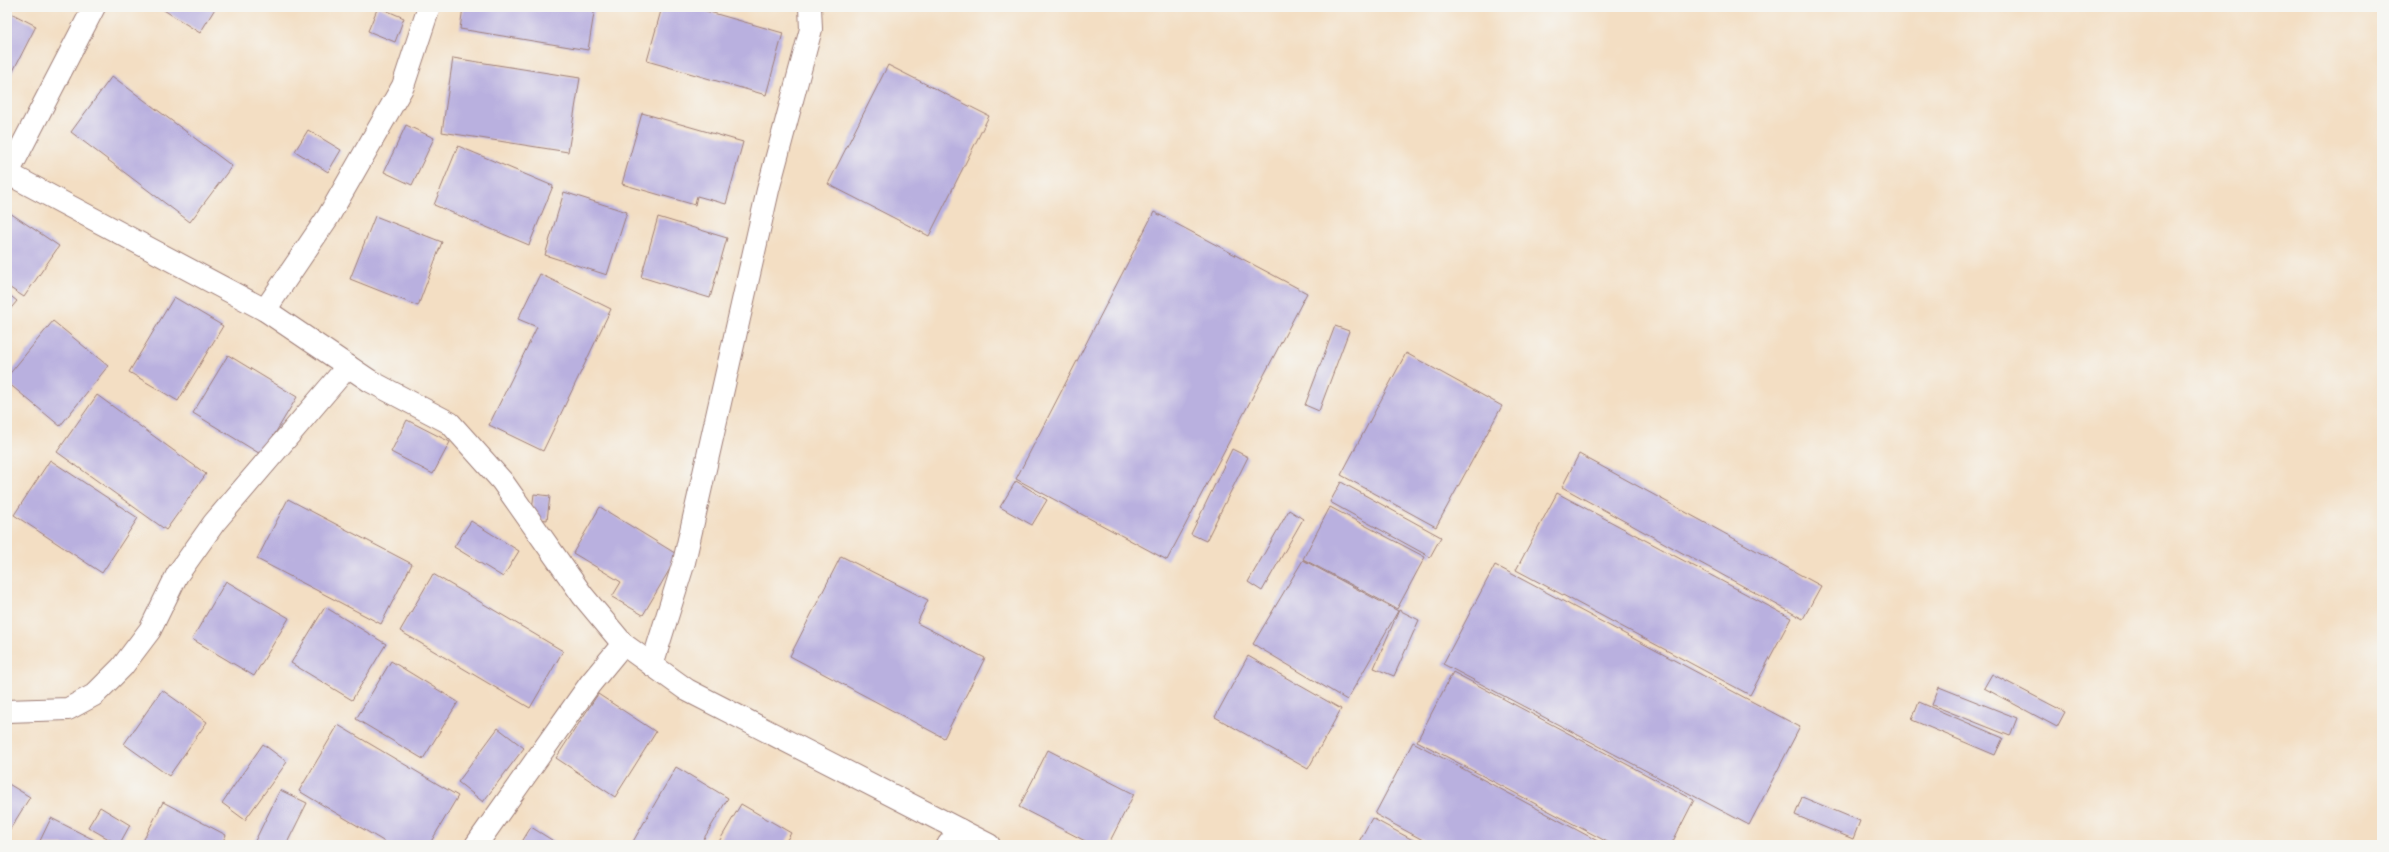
<svg xmlns="http://www.w3.org/2000/svg" width="2389" height="852" viewBox="0 0 2389 852" font-family="Sriracha,sans-serif">
	<rect width="100%" height="100%" fill="#f6f6f2"/>
	<filter id="ink" filterUnits="userSpaceOnUse"><feTurbulence type="fractalNoise" baseFrequency=".025" numOctaves="2"/><feDisplacementMap in="SourceGraphic" scale="8" xChannelSelector="R" yChannelSelector="G"/><feConvolveMatrix kernelMatrix="1 2 1 2 8 2 1 2 1" color-interpolation-filters="sRGB"/></filter>
	<filter id="wash" filterUnits="userSpaceOnUse"><feTurbulence type="fractalNoise" baseFrequency=".012" numOctaves="4" result="noise"/><feDisplacementMap in="SourceGraphic" scale="16" xChannelSelector="R" yChannelSelector="G"/><feGaussianBlur stdDeviation="0.9" result="paint"/><feColorMatrix in="noise" values="0 0 0 0 0 0 0 0 0 0 0 0 0 0 0 0 0 1.4 0 .05"/><feComposite in="paint" operator="in"/></filter>
	<g filter="url(#wash)">
		<rect width="100%" height="100%" fill="#f3dec3"/>
		<g id="blocks">
			<g fill="#b9b0df">
				<path d="M159 7H216L200 33Z"/>
				<path d="M378 7 404 18 395 42 368 31Z"/>
				<path d="M463 7H595L588 50 460 29Z"/>
				<path d="M662 7H692L783 33 766 95 647 61Z"/>
				<path d="M7 11 36 26 7 83Z"/>
				<path d="M453 58 580 78 568 152 442 132Z"/>
				<path d="M888 65 989 116 929 236 828 184Z"/>
				<path d="M112 76 232 166 190 222 71 132Z"/>
				<path d="M642 113 743 142 726 204 697 196 695 205 622 184Z"/>
				<path d="M406 125 434 138 412 185 384 172Z"/>
				<path d="M308 130 341 150 328 172 295 151Z"/>
				<path d="M458 146 553 186 529 245 434 205Z"/>
				<path d="M564 192 627 212 607 275 545 255Z"/>
				<path d="M7 211 59 246 24 297 7 286Z"/>
				<path d="M1154 212 1307 293 1167 560 1016 479Z"/>
				<path d="M375 216 442 242 418 306 350 279Z"/>
				<path d="M658 217 727 238 710 298 641 277Z"/>
				<path d="M540 274 611 309 543 451 489 425 537 327 518 319Z"/>
				<path d="M7 293 17 301 7 313Z"/>
				<path d="M174 297 223 326 178 401 129 372Z"/>
				<path d="M53 321 108 366 60 426 7 382V377Z"/>
				<path d="M1335 326 1349 331 1319 411 1305 405Z"/>
				<path d="M1406 353 1502 406 1436 527 1341 475Z"/>
				<path d="M228 355 297 397 262 455 193 413Z"/>
				<path d="M97 395 206 474 166 530 57 452Z"/>
				<path d="M407 420 450 442 433 474 391 452Z"/>
				<path d="M1232 449 1248 457 1206 541 1191 534Z"/>
				<path d="M1579 454 1821 586 1803 619 1562 487Z"/>
				<path d="M50 460 138 518 102 573 14 515Z"/>
				<path d="M1016 481 1047 500 1032 525 1000 507Z"/>
				<path d="M1341 482 1441 537 1430 557 1330 502Z"/>
				<path d="M1557 493 1791 618 1750 695 1516 570Z"/>
				<path d="M534 494 550 496 547 520 531 518Z"/>
				<path d="M288 499 412 564 381 624 257 559Z"/>
				<path d="M600 507 678 555 643 615 612 597 621 582 573 553Z"/>
				<path d="M1330 507 1425 557 1397 609 1303 559Z"/>
				<path d="M1289 510 1303 519 1262 591 1248 582Z"/>
				<path d="M471 521 519 551 503 577 454 547Z"/>
				<path d="M841 556 928 600 917 623 985 658 944 738 790 656Z"/>
				<path d="M1303 560 1398 611 1347 700 1253 644Z"/>
				<path d="M1495 565 1800 727 1749 825 1443 664Z"/>
				<path d="M433 574 563 651 530 708 400 631Z"/>
				<path d="M226 581 289 618 254 676 192 639Z"/>
				<path d="M325 607 386 644 352 700 291 663Z"/>
				<path d="M1399 610 1419 620 1394 676 1374 668Z"/>
				<path d="M1248 656 1341 709 1308 769 1215 717Z"/>
				<path d="M391 661 458 702 423 759 356 719Z"/>
				<path d="M1453 672 1694 800 1671 845H1613L1417 741Z"/>
				<path d="M1992 674 2065 712 2057 727 1984 688Z"/>
				<path d="M1939 687 2017 718 2010 736 1932 705Z"/>
				<path d="M162 690 207 722 169 776 124 744Z"/>
				<path d="M598 694 656 732 615 797 556 758Z"/>
				<path d="M1919 702 2003 738 1995 755 1912 720Z"/>
				<path d="M338 725 458 796 429 845H390L299 791Z"/>
				<path d="M498 728 524 748 483 802 458 782Z"/>
				<path d="M1413 742 1605 845H1432L1375 814Z"/>
				<path d="M263 744 287 762 245 820 222 803Z"/>
				<path d="M1048 750 1134 794 1108 845H1093L1019 807Z"/>
				<path d="M676 767 728 798 700 845H631Z"/>
				<path d="M7 783 30 797 7 834Z"/>
				<path d="M280 790 307 803 286 845H253Z"/>
				<path d="M1802 797 1860 821 1853 839 1795 815Z"/>
				<path d="M163 802 226 835 221 845H141Z"/>
				<path d="M741 804 791 833 784 845H717Z"/>
				<path d="M100 807 130 825 119 845 88 827Z"/>
				<path d="M51 818 104 845H38Z"/>
				<path d="M1372 818 1422 845H1357Z"/>
				<path d="M531 827 560 845H520Z"/>
			</g>
		</g>
	</g>
	<g filter="url(#ink)">
		<use href="#blocks" fill-opacity="0" stroke="#9e7e77" stroke-width="1"/>
		<g fill="none" stroke-linecap="round" stroke-linejoin="round">
			<defs>
				<g id="minor">
					<path d="M7 173 265 310 370 381 450 423 502 481 583 596 623 644 687 690 989 845"/>
					<path d="M8 173 94 7"/>
					<path d="M265 310 328 217 403 86 429 7"/>
					<path d="M652 665 684 562 768 190 811 29 810 7"/>
					<path d="M7 711 68 709 94 695 122 667 150 630 177 575 214 523 348 366"/>
					<path d="M476 845 590 684 623 644"/>
					<path d="M948 845 960 830"/>
				</g>
			</defs>
			<use href="#minor" stroke="#9e7e77" stroke-width="24"/>
			<use href="#minor" stroke="#fff" stroke-width="22"/>
		</g>
	</g>
	<rect width="2389" height="852" fill="none" stroke="#f6f6f2" stroke-width="24"/>
</svg>
